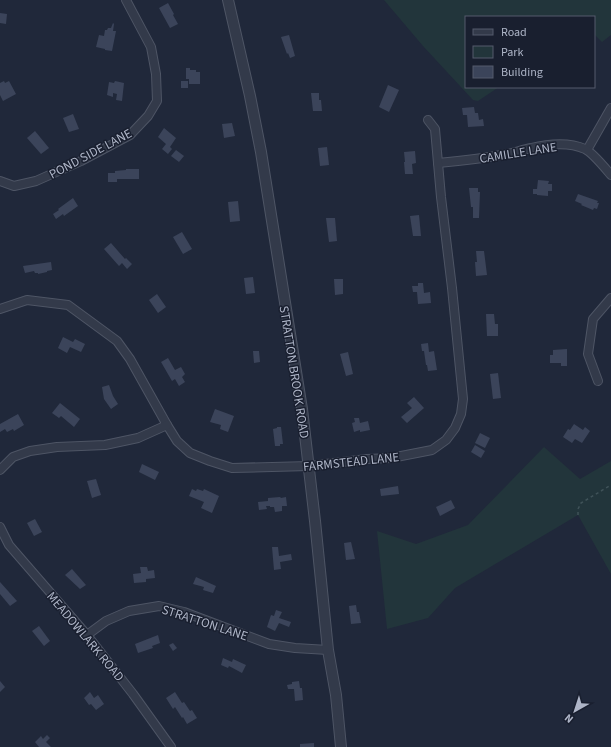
<svg xmlns="http://www.w3.org/2000/svg" width="611" height="747" viewBox="0 0 611 747" font-family="'Source Sans 3',sans-serif">
	<rect width="100%" height="100%" fill="#20283a"/>
	<g fill="#22353b">
		<path d="M384 0H611V35L602 42 594 34V17H466V87H499L478 101 473 100 423 46Z"/>
		<path d="M544 447 580 479 611 461V574L578 515 455 588 428 618 387 629 377 531 416 544 468 525Z"/>
	</g>
	<g fill="#3b445a">
		<path d="M168 3 174 14 173 15 178 24 170 28 159 8Z"/>
		<path d="M0 13 7 14 6 24 0 23Z"/>
		<path d="M113 23 114 24 113 31H116L112 51 105 50V49L96 47 99 35 104 36 105 30H107L108 28H111Z"/>
		<path d="M289 35 295 56 290 58 288 53 287 54 281 37Z"/>
		<path d="M186 68H190V70H196V72H200V84H189V79H186Z"/>
		<path d="M4 81 5 83 9 81 16 94 3 101 0 95V83Z"/>
		<path d="M115 81 124 83 122 101 116 100 117 94 113 93V97L107 95 109 82 114 83Z"/>
		<rect x="181" y="81" width="7" height="7"/>
		<path d="M388 85 399 90 389 112 379 107Z"/>
		<path d="M311 93H319V100H321L322 111H313Z"/>
		<path d="M474 107 475 113H478L479 120 483 119 484 126 468 127 467 115H463L462 108Z"/>
		<path d="M73 114 79 129 69 132 63 118Z"/>
		<path d="M232 123 235 136 224 138 222 124Z"/>
		<path d="M164 128 176 138 170 147 172 149 168 154 162 149 166 144 158 137Z"/>
		<path d="M35 131 49 148 41 154 27 138Z"/>
		<path d="M327 147 329 165 320 166 318 148Z"/>
		<path d="M176 150 184 156 179 162 171 156Z"/>
		<path d="M415 151 416 163 412 164 413 174H405L404 162H405L404 152Z"/>
		<path d="M126 169H139V179H117V182H108V173H115V171L126 170Z"/>
		<path d="M538 180 549 181 548 184H552V191H548V196L537 195V194H533V189H537Z"/>
		<path d="M469 188H478V192H480L479 218H473V207H471Z"/>
		<path d="M578 194 598 201 597 203H599L597 209 594 208 593 210 581 205 582 204 575 201Z"/>
		<path d="M73 198 78 206 64 216 63 214 56 219 53 214 59 210 58 209Z"/>
		<path d="M238 201 240 221 230 222 228 202Z"/>
		<path d="M419 215 421 236H413L410 216Z"/>
		<path d="M326 218H335L337 241 329 242Z"/>
		<path d="M182 232 192 249 183 254 173 237Z"/>
		<path d="M111 243 125 259 126 258 132 264 127 269 122 263 119 266 104 249Z"/>
		<path d="M476 251H484L487 275 476 276 475 262H477Z"/>
		<path d="M51 262 52 270 47 271V272L38 274V273H35L34 271 25 273 23 266Z"/>
		<path d="M253 277 255 293 246 294 244 278Z"/>
		<path d="M334 279H343V294L335 295Z"/>
		<path d="M418 283H423L424 293 430 292 431 303 418 304 417 292H413L412 286H418Z"/>
		<path d="M157 294 166 307 158 313 149 300Z"/>
		<path d="M486 314H494L495 324H498V336H487Z"/>
		<path d="M63 337 73 342 75 339 85 344 81 352 70 347 67 353 58 348Z"/>
		<path d="M428 343 429 352 434 351 437 370 428 371 427 365H426L424 351H422L421 344Z"/>
		<path d="M567 349V366H561V363H550V355H553V350Z"/>
		<path d="M253 351H259L260 362 254 363Z"/>
		<path d="M348 352 353 374 346 376 340 354Z"/>
		<path d="M168 358 175 370 181 367 185 374 182 377 185 382 179 386 175 379 172 381 161 362Z"/>
		<path d="M498 373 501 398 493 399 490 374Z"/>
		<path d="M109 385 113 396 118 404 111 409 104 399 102 387Z"/>
		<path d="M414 397 424 408 407 423 401 417 412 408 407 403Z"/>
		<path d="M60 403 80 419 74 427 61 416 59 418 52 413Z"/>
		<path d="M215 409 234 416 228 432 220 429 221 425 210 422Z"/>
		<path d="M18 414 24 425 14 431 13 429 7 432 5 429 0 432V424Z"/>
		<path d="M354 418H359L360 423 368 421 370 430 360 432V430L354 432 352 423 355 422Z"/>
		<path d="M574 424 583 430 585 427 590 431 582 443 575 439 572 443 563 437 568 429 570 430Z"/>
		<path d="M277 427H281L283 444H280V446H275L273 429 277 428Z"/>
		<path d="M480 433 490 438 485 448 475 443Z"/>
		<path d="M475 445 485 451 481 458 471 452Z"/>
		<path d="M142 464 159 472 155 480 139 472Z"/>
		<path d="M96 479 101 495 92 498 87 481Z"/>
		<path d="M398 486 399 494 381 496 380 489Z"/>
		<path d="M192 489 196 491 197 489 203 491 204 489 219 496 212 513 201 508 204 502 189 496Z"/>
		<path d="M280 497 281 498 286 497 287 506H282V511L275 512 274 507H270V506H266L267 509 259 510 258 502 268 501V498Z"/>
		<path d="M451 500 455 508 440 516 436 507Z"/>
		<path d="M35 519 42 532 34 536 27 523Z"/>
		<path d="M351 542 355 559 346 560 344 543Z"/>
		<path d="M272 547H278L279 556 291 554 292 560 280 562 281 569 274 570Z"/>
		<path d="M140 567H147L148 571 154 570 155 578 146 579V582L134 583 133 574 141 573Z"/>
		<path d="M72 569 86 585 80 589 65 575Z"/>
		<path d="M196 577 216 586 213 593 203 590 204 587 193 584Z"/>
		<path d="M0 582 17 601 10 606 0 594Z"/>
		<path d="M356 605 357 612H359L361 623 351 624 349 606Z"/>
		<path d="M276 610 282 612 279 618 291 622 289 627 279 623 275 631 267 627 271 615 274 616Z"/>
		<path d="M39 626 50 641 44 646 32 631Z"/>
		<path d="M158 635 160 643 152 646 153 648 138 653 135 644Z"/>
		<path d="M173 643 177 648 173 651 169 645Z"/>
		<path d="M223 658 232 662 233 659 246 665 242 673 229 666 228 668 221 665Z"/>
		<path d="M0 681 5 687 0 692Z"/>
		<path d="M299 681 300 688H302L303 700 295 701 294 689H288L287 685 292 684V682Z"/>
		<path d="M90 692 94 698 98 695 104 704 96 710 91 704 89 705 84 698Z"/>
		<path d="M175 692 182 703 184 702 190 711 192 710 197 718 187 724 183 717 182 718 175 707 173 709 166 698Z"/>
		<path d="M47 735 50 738 46 742 51 747H39L35 742 41 736 43 739Z"/>
		<path d="M314 743V747H300V744Z"/>
	</g>
	<g fill="none" stroke-linecap="round" stroke-linejoin="round">
		<defs>
			<g id="minor">
				<path d="M587 150 611 108"/>
				<path d="M438 163C459 161 480 159 501 155 511 154 521 150 531 148 548 144 569 142 585 149 593 153 605 168 611 175"/>
				<path d="M0 181 14 186 36 181 81 161 130 135 148 116 157 101 156 74 151 47 126 0"/>
				<path d="M0 309 27 300 68 305 117 341 130 359 167 425 177 441 190 453 210 461 232 468 309 466 367 459 391 458 432 450 446 440 455 428 461 414 463 399 452 288 441 197 435 129 428 120"/>
				<path d="M598 381 588 354 593 319 611 298"/>
				<path d="M0 470 13 457 30 451 57 447 105 445 138 438 167 425"/>
				<path d="M0 527 9 545 87 635 133 694 171 747"/>
				<path d="M87 635 106 621 129 611 159 606 184 612 269 644 295 648 328 650"/>
			</g>
			<path id="tertiary" d="M228 0 250 96 261 152 302 409 315 521 328 650 336 695 341 747"/>
		</defs>
		<use href="#minor" stroke="#4e5565" stroke-width="10"/>
		<use href="#tertiary" stroke="#4e5565" stroke-width="12"/>
		<path stroke="#3f5258" stroke-width="1.5" stroke-dasharray="3 3" stroke-linecap="butt" d="M578 515V509L581 503 611 485"/>
		<use href="#minor" stroke="#333a4a" stroke-width="8"/>
		<use href="#tertiary" stroke="#333a4a" stroke-width="10"/>
	</g>
	<g text-anchor="middle" stroke-width="3" stroke-linejoin="round" paint-order="stroke">
		<g font-size="13" fill="#aeb5c7" stroke="#191f2f">
			<text transform="translate(518 152) rotate(-9)" y="5">CAMILLE LANE</text>
			<text transform="translate(90 153) rotate(-28)" y="5">POND SIDE LANE</text>
			<text transform="translate(295 372) rotate(81)" y="5">STRATTON BROOK ROAD</text>
			<text transform="translate(351 461) rotate(-6)" y="5">FARMSTEAD LANE</text>
			<text transform="translate(205 622) rotate(18)" y="5">STRATTON LANE</text>
			<text transform="translate(86 636) rotate(50)" y="5">MEADOWLARK ROAD</text>
		</g>
	</g>
	<rect x="465" y="16" width="130" height="72" fill="#191f2f" stroke="#555b6c"/>
	<rect x="473" y="29" width="20" height="6" fill="#333a4a" stroke="#555b6c"/>
	<text x="501" y="36" font-size="12" fill="#aeb5c7">Road</text>
	<rect x="473" y="46" width="20" height="12" fill="#22353b" stroke="#555b6c"/>
	<text x="501" y="56" font-size="12" fill="#aeb5c7">Park</text>
	<rect x="473" y="66" width="20" height="12" fill="#3b445a" stroke="#555b6c"/>
	<text x="501" y="76" font-size="12" fill="#aeb5c7">Building</text>
	<g transform="translate(575 711) rotate(219)" stroke="#191f2f" stroke-width="3" paint-order="stroke">
	<path d="M0-3L7 15L0 10L-7 15Z" fill="#aeb5c7"/>
	<text y="-6" font-size="11" font-weight="bold" text-anchor="middle" fill="#aeb5c7">N</text>
	</g>
</svg>
